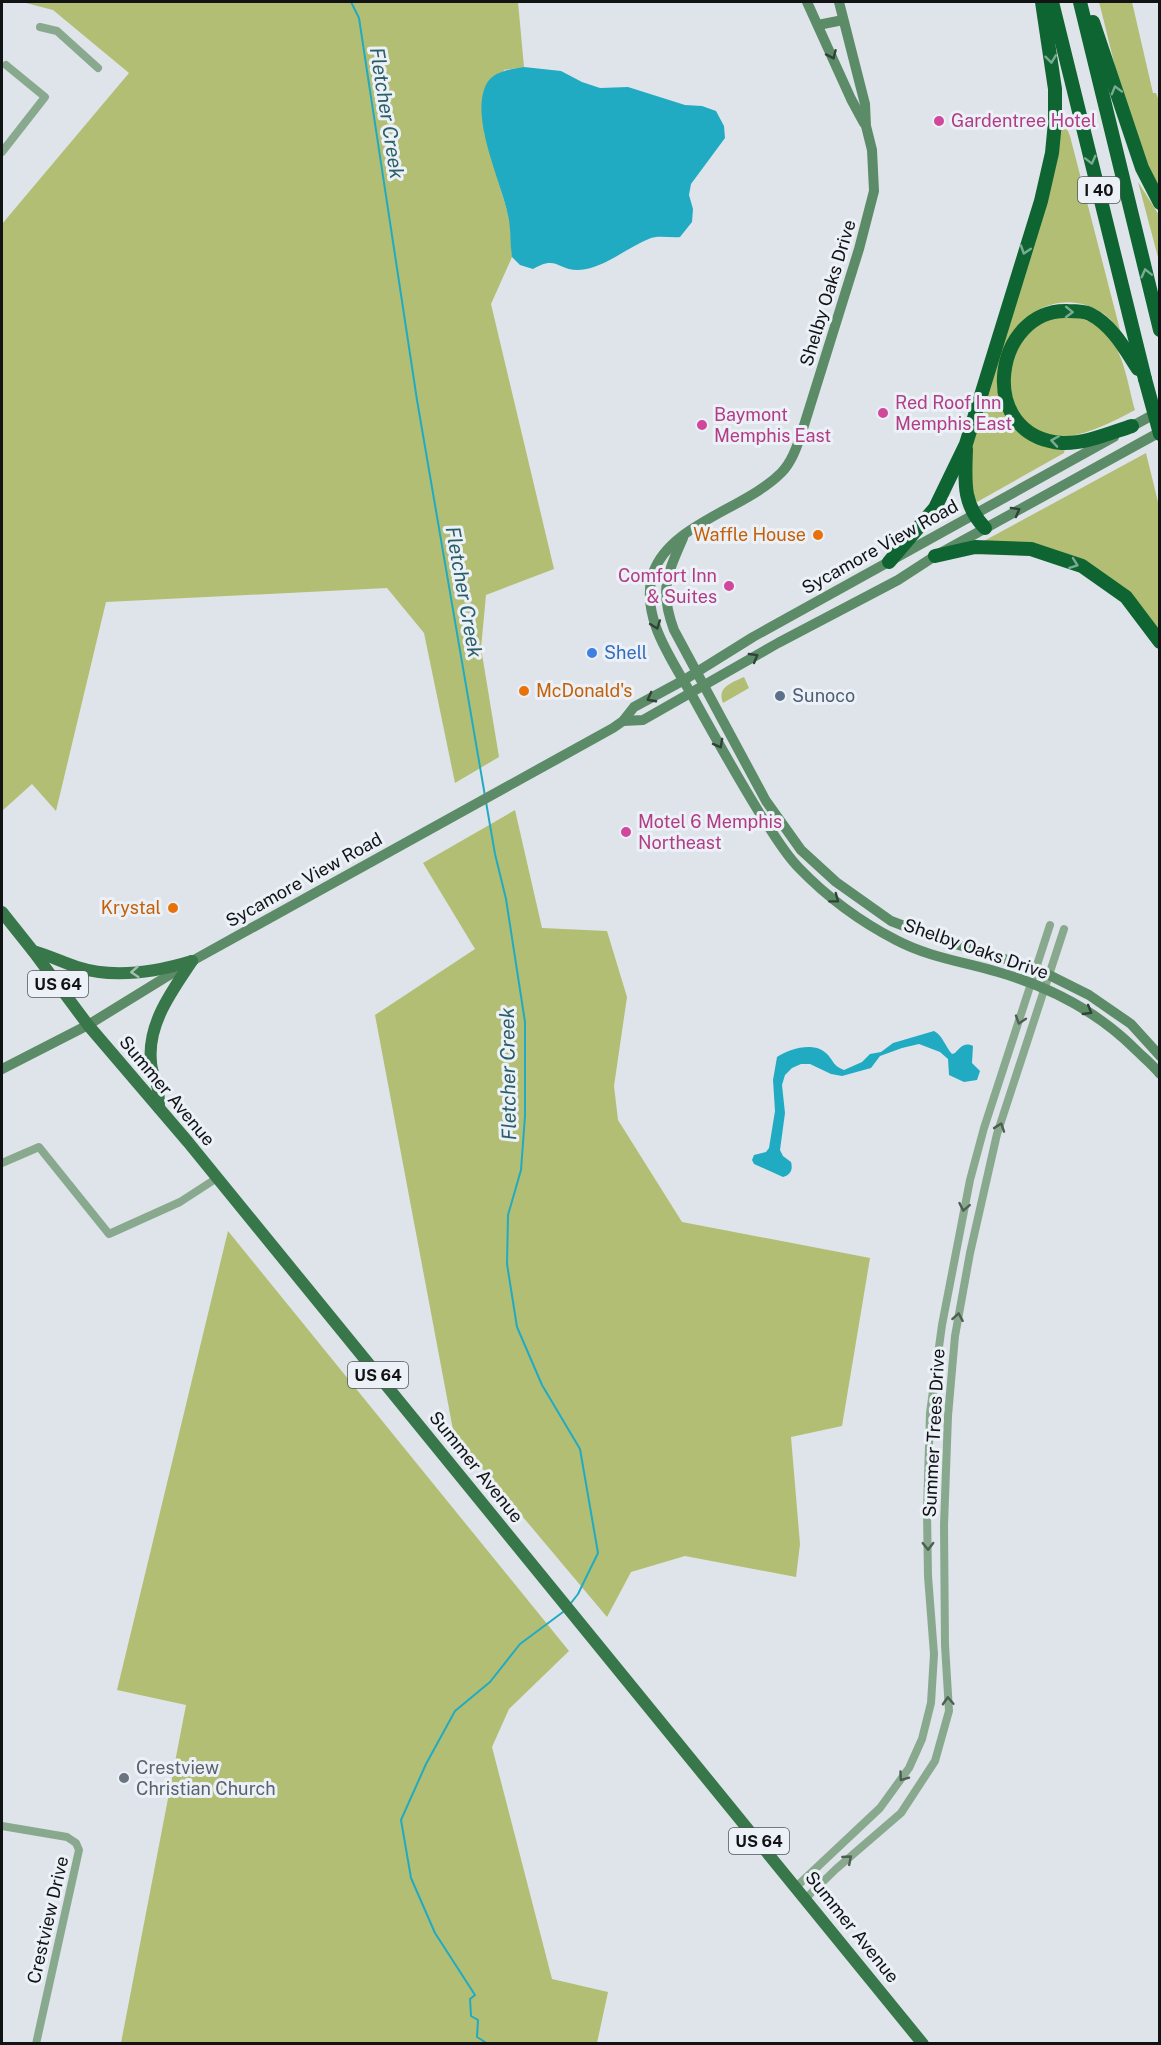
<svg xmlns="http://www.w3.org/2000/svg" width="1161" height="2045" viewBox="0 0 1161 2045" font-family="'Public Sans',sans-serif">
	<rect width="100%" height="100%" fill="#dee4e9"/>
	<g fill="#b2be73">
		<path d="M22 2H518L524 67 504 70 484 132 510 221 512 257 491 304 554 569 486 595 481 648 499 757 455 783 424 633 387 588 106 602 56 811 32 784 2 811V224L129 73 53 10Z"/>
		<path d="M1099 2H1132L1153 93H1156L1159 101V188C1128 134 1115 63 1099 2Z"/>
		<path d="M1062 117 1070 136 1120 330C1115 325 1110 318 1104 314 1041 272 977 351 1004 413 1009 423 1018 434 1029 439 1039 444 1054 445 1065 448L1064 453 977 502 972 499 971 445Z"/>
		<path d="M1138 182 1159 215V261Z"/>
		<path d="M1062 315C1120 320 1123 363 1135 410 1112 422 1075 442 1048 436 1044 436 1040 432 1036 430 1027 424 1018 417 1013 407 1007 394 1009 362 1015 349 1025 330 1043 321 1062 315Z"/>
		<path d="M1146 453 1159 506V634L1073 557 982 542Z"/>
		<path d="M744 677 749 688 723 703C717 687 731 683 744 677Z"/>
		<path d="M515 810 542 928 607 931 627 997 614 1086 618 1120 682 1222 870 1258 842 1426 791 1437 800 1544 796 1577 685 1556 631 1572 607 1617 454 1435 375 1015 475 949 423 863Z"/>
		<path d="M228 1231 569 1651 509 1709 492 1747 552 1979 608 1992 597 2043H121L186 1705 117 1690Z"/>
	</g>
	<g fill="#21abc3">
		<path d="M524 67 561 71 582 82 600 88 628 87 685 105 702 106 716 111 724 126 725 138 691 184 689 195 693 209 692 222 680 237C670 238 660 235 651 238 627 247 604 269 578 270 557 270 557 255 533 269L520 265 512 257C510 245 511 232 509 220 503 184 468 117 487 83 494 71 512 69 524 67Z"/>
		<path d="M934 1031C943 1036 945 1046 952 1054L955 1053C961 1047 964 1042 973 1046L972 1063 980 1071 977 1080 964 1082 949 1075 948 1059 940 1052 919 1044 902 1048 880 1056 871 1068 842 1076 831 1074 810 1064H801L792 1068 785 1075 782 1085 785 1113 780 1150 783 1156 791 1162C793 1169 791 1175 783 1177L754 1164 752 1160 754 1155 766 1152 769 1148 775 1111 773 1080 777 1057C790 1049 814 1041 827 1054 834 1061 832 1065 844 1070L862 1062 870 1054 881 1052 893 1043Z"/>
	</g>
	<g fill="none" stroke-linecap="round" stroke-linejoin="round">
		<g stroke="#21abc3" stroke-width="2">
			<path d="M351 2 359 18 417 400 485 796"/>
			<path d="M486 802 495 854 506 899 525 1022V1116L521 1170 508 1215 507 1264 517 1327 542 1385 580 1449 598 1553 578 1594 571 1603"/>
			<path d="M485 2044V2042L477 2037 478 2020 471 2016 470 1999 475 1995 435 1933 411 1878 401 1820 426 1764 455 1711 490 1682 520 1644 563 1612"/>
		</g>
		<g stroke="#89a98f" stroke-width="8">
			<path d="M40 27 57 31 98 68"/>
			<path d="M2 152 45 97 6 65"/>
			<path d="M2 1163 39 1147 109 1234 180 1202 217 1178"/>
			<path d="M2 1826 67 1837 76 1843 79 1850 36 2044"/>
			<path d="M796 1887 880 1808 909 1768 922 1739 931 1703 934 1654 928 1576 927 1512 930 1413 942 1325 970 1180 984 1128 1050 925"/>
			<path d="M805 1899 836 1869 901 1813 935 1761 949 1711 945 1645 944 1525 948 1416 955 1336 970 1253 997 1134 1064 929"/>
		</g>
		<g stroke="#5c8c67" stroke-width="10">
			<path d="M807 2 851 99 864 123"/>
			<path d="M839 2 865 104 866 126 872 150 874 191 859 249 801 435C796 449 791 463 781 473 745 509 670 524 653 573 639 618 674 662 694 699 716 739 738 778 762 817 774 834 784 853 799 868 826 896 861 922 896 940 928 957 964 962 998 972 1050 987 1098 1012 1136 1050 1144 1058 1153 1065 1160 1074"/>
			<path d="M818 25 843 20"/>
			<path d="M1127 429 1160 411"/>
			<path d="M683 538C667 575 659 590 674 630L766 801 801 850 836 882 891 921 936 938 1037 969 1089 995 1131 1024 1160 1056"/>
			<path d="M623 721 643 720 778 643 898 580 935 556 1160 432"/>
			<path d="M2 1069 88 1025 192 961 613 728 623 721 634 707 684 680 753 637 1114 437"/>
		</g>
		<g stroke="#38774a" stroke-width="12">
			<path d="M2 912 33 951 88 1025 188 1142 923 2044"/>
			<path d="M33 951C48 955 62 962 77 967 114 979 156 972 192 961"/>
			<path d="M159 1108C159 1100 159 1092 157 1085 155 1077 151 1070 151 1062 147 1024 172 991 192 961"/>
		</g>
		<g stroke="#0e6531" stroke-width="14">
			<path d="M1052 2 1145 379"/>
			<path d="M1080 2 1160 330"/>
			<path d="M1093 22 1142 168 1160 203"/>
			<path d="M1132 426C1110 433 1085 444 1062 443 974 436 994 308 1068 311 1075 311 1084 311 1090 314 1112 325 1125 349 1138 369"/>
			<path d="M966 449C965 481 962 504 985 528"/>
			<path d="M935 556 975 547 1031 549 1082 566 1126 597 1160 642"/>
			<path d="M889 562 935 508 966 444 1041 201 1052 153 1055 122V89L1042 2"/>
		</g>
		<path stroke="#0e6531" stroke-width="14" d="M1145 379 1160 434"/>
	</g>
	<defs><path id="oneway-chevron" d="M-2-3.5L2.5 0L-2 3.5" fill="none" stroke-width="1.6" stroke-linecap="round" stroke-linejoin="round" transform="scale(1.5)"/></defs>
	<g stroke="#2f4336">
		<use href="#oneway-chevron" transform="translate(832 55) rotate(66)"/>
		<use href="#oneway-chevron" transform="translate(1016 511) rotate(-29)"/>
		<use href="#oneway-chevron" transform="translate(656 625) rotate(70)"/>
		<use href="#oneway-chevron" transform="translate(754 657) rotate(-30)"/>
		<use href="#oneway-chevron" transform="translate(651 698) rotate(152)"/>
		<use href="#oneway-chevron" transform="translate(719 744) rotate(61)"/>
		<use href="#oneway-chevron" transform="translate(835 899) rotate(37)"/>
		<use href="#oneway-chevron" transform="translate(1088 1011) rotate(31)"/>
	</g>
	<g stroke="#7cab94">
		<use href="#oneway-chevron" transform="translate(1051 59) rotate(83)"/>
		<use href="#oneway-chevron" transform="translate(1116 90) rotate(-106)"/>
		<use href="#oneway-chevron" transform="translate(1091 160) rotate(76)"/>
		<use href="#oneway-chevron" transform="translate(1025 250) rotate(108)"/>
		<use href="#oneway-chevron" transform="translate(1146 273) rotate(-104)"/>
		<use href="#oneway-chevron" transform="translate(1069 312) rotate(1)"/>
		<use href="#oneway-chevron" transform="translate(1055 441) rotate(-171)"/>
		<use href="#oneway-chevron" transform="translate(1074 564) rotate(20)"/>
	</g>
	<use stroke="#a3c0b2" href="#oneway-chevron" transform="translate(135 972) rotate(176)"/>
	<g stroke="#4d5e52">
		<use href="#oneway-chevron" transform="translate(1020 1020) rotate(108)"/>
		<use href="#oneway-chevron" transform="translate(1000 1127) rotate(-71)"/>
		<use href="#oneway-chevron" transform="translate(964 1207) rotate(101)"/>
		<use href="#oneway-chevron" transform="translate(958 1317) rotate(-80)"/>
		<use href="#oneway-chevron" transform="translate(928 1546) rotate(89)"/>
		<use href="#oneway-chevron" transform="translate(948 1701) rotate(-93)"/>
		<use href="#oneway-chevron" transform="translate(903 1777) rotate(126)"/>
		<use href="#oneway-chevron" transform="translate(848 1859) rotate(-41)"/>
	</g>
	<g fill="#d1479c" stroke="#ebf1f7" stroke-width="2">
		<circle cx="939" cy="121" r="6"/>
		<circle cx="883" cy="413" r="6"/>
		<circle cx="702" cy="425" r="6"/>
		<circle cx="729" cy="586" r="6"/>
		<circle cx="626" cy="832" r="6"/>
	</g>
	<g fill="#e8710a" stroke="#ebf1f7" stroke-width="2">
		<circle cx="818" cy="535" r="6"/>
		<circle cx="524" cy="691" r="6"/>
		<circle cx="173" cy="908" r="6"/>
	</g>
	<circle fill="#3f7fe0" stroke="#ebf1f7" stroke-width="2" cx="592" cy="653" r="6"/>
	<circle fill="#5c6f8a" stroke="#ebf1f7" stroke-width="2" cx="780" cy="696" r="6"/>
	<circle fill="#6b7280" stroke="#ebf1f7" stroke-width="2" cx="124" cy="1778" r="6"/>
	<g text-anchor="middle" stroke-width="6" stroke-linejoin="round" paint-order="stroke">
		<g fill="#ebf1f7" stroke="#525659" stroke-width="1.5">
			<rect x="1078" y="177" width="42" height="26" rx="4.5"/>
			<rect x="28" y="971" width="60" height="26" rx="4.5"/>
			<rect x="348" y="1362" width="60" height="26" rx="4.5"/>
			<rect x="729" y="1828" width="60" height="26" rx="4.5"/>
		</g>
		<g font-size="16" font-weight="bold" fill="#111315">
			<text x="1099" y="196">I 40</text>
			<text x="58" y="990">US 64</text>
			<text x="378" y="1381">US 64</text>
			<text x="759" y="1847">US 64</text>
		</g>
		<g font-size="18" fill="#b23c85" stroke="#ebf1f7" text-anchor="start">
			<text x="951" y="127">Gardentree Hotel</text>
			<text x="895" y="409">Red Roof Inn<tspan x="895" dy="21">Memphis East</tspan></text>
			<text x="714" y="421">Baymont<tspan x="714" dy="21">Memphis East</tspan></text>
			<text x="717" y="582" text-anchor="end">Comfort Inn<tspan x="717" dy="21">&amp; Suites</tspan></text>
			<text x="638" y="828">Motel 6 Memphis<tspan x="638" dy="21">Northeast</tspan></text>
		</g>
		<g font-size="18" fill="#111315" stroke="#ebf1f7">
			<text transform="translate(828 293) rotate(-73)" y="6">Shelby Oaks Drive</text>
			<text transform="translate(880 547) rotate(-29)" y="6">Sycamore View Road</text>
			<text transform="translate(304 880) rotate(-29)" y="6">Sycamore View Road</text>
			<text transform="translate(976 949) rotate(19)" y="6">Shelby Oaks Drive</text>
			<text transform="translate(167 1091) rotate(50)" y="6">Summer Avenue</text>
			<text transform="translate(934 1433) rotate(-87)" y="6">Summer Trees Drive</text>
			<text transform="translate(476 1467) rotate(51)" y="6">Summer Avenue</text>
			<text transform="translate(48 1920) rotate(-77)" y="6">Crestview Drive</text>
			<text transform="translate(852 1927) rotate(51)" y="6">Summer Avenue</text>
		</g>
		<g font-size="18" fill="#c56008" stroke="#ebf1f7" text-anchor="end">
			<text x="806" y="541">Waffle House</text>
			<text x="536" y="697" text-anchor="start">McDonald's</text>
			<text x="161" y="914">Krystal</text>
		</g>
		<g font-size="18" fill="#366cbe" stroke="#ebf1f7" text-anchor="start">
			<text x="604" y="659">Shell</text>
		</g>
		<g font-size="18" fill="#4e5e75" stroke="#ebf1f7" text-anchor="start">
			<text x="792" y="702">Sunoco</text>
		</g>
		<g font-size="18" fill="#5b616d" stroke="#ebf1f7" text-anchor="start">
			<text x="136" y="1774">Crestview<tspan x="136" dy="21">Christian Church</tspan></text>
		</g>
		<g font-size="20" font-style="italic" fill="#2a5e68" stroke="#ebf1f7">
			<text transform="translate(387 113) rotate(81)" y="7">Fletcher Creek</text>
			<text transform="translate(464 592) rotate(80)" y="7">Fletcher Creek</text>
			<text transform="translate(508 1074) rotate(-91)" y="7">Fletcher Creek</text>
		</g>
	</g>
	<rect width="1161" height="2045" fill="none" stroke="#111315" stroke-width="6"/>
</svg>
